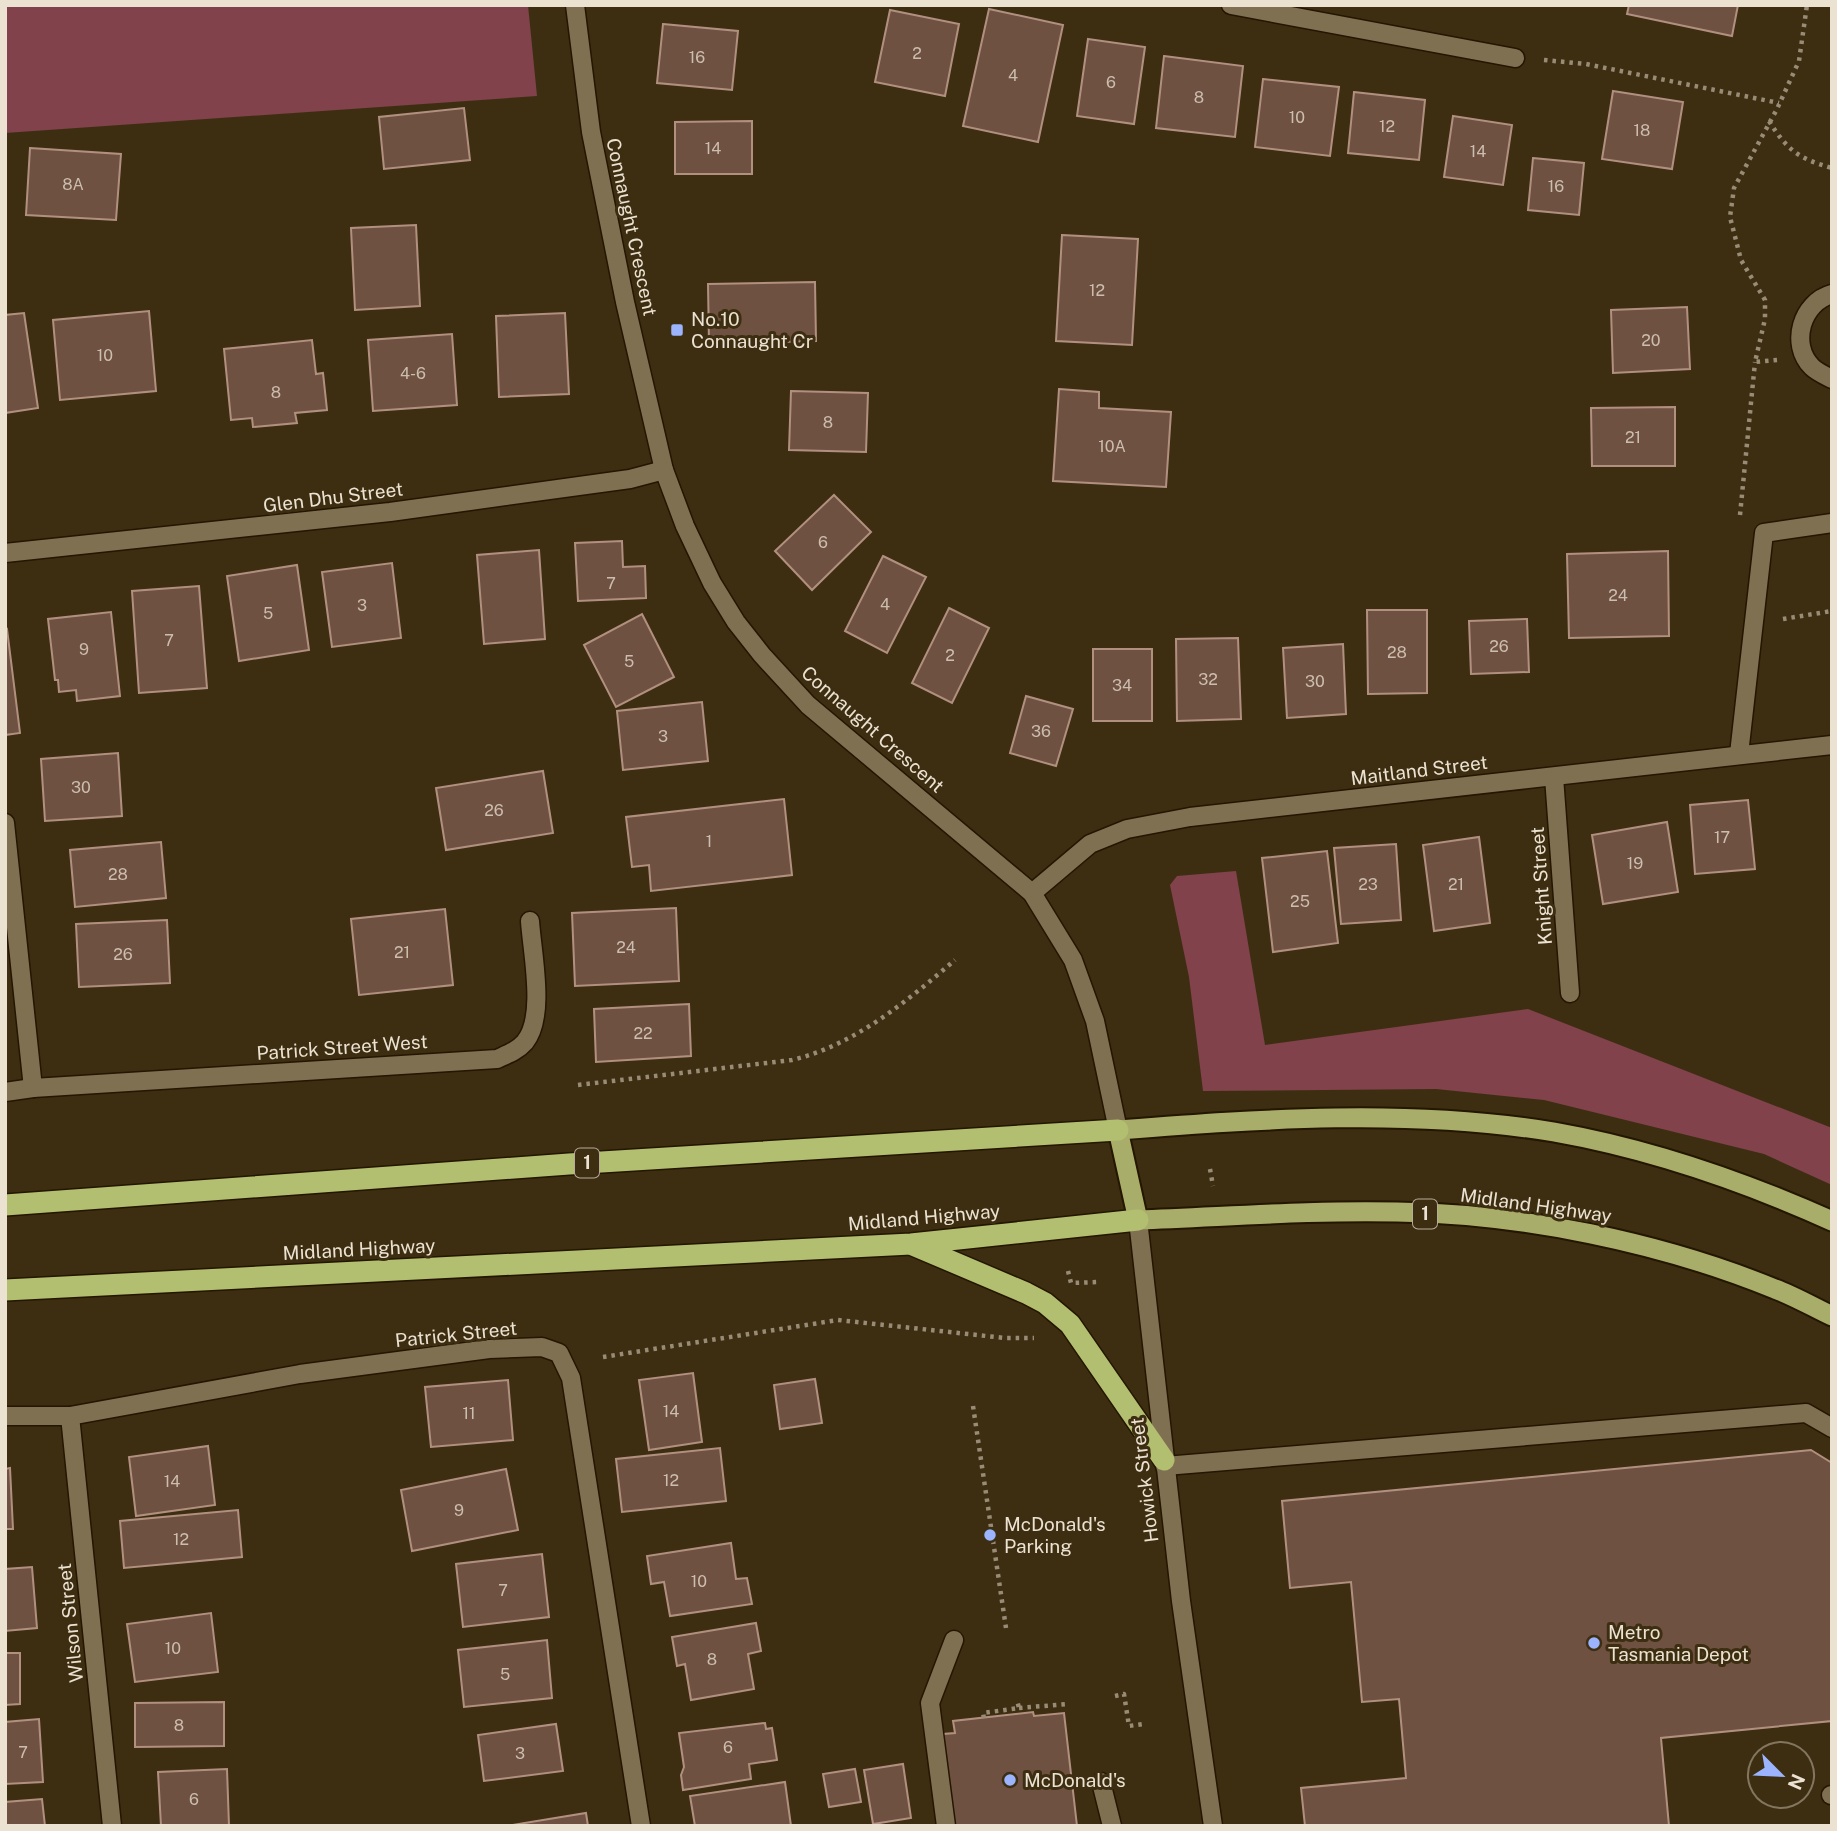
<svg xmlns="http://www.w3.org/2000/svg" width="1837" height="1831" viewBox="0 0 1837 1831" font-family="'Public Sans',sans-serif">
	<rect width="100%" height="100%" fill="#3d2e12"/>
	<g fill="#81424b">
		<path d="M5 5H528L537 96 5 133Z"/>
		<path d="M1236 871 1265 1045 1528 1009 1832 1128V1185L1764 1154 1544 1100 1436 1089 1203 1091 1189 977 1170 885 1177 876Z"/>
	</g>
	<g fill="#6f5142" stroke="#b29080" stroke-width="2">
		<path d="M1629 5H1738L1732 36 1627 14Z"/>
		<path d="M989 9 1063 25 1038 142 963 126Z"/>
		<path d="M890 10 959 24 945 96 875 82Z"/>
		<path d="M663 24 738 31 732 90 657 83Z"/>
		<path d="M1088 39 1145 47 1134 124 1077 116Z"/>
		<path d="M1164 56 1243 66 1235 137 1156 128Z"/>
		<path d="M1263 79 1339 87 1330 156 1255 147Z"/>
		<path d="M1613 91 1683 102 1672 169 1602 159Z"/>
		<path d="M1354 92 1425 100 1419 160 1348 153Z"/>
		<path d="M464 108 470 160 384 169 379 117Z"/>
		<path d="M1453 116 1512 125 1503 185 1444 177Z"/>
		<path d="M752 121V174H675V122Z"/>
		<path d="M30 148 121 154 116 220 26 215Z"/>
		<path d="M1533 158 1584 163 1579 215 1528 210Z"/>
		<path d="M416 225 420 306 355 310 351 228Z"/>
		<path d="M1062 235 1138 239 1132 345 1056 341Z"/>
		<path d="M815 282 816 341 709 344 708 284Z"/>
		<path d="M1687 307 1690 369 1613 373 1611 310Z"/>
		<path d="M149 311 156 391 60 400 53 320Z"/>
		<path d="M24 313 38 408 5 413V315Z"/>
		<path d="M565 313 569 394 499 397 496 316Z"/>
		<path d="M452 334 457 405 373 411 368 340Z"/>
		<path d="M312 340 316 374 323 373 327 410 295 413 297 423 253 427 252 418 231 420 224 349Z"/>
		<path d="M1059 389 1099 392V408L1171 412 1166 487 1053 481Z"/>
		<path d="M791 391 868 393 866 452 789 450Z"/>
		<path d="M1675 407V466H1592L1591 408Z"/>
		<path d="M834 495 871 532 812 590 775 551Z"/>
		<path d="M622 541 623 567 645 566 646 598 578 601 575 543Z"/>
		<path d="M539 550 545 639 484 644 477 555Z"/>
		<path d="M1668 551 1669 636 1569 638 1567 554Z"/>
		<path d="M883 556 926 577 887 653 845 631Z"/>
		<path d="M392 563 401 638 332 647 322 572Z"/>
		<path d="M297 565 309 650 239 661 227 576Z"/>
		<path d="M199 586 207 688 139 693 132 591Z"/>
		<path d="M949 608 989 628 952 703 912 683Z"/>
		<path d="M1367 610H1427V693L1368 694Z"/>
		<path d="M111 612 120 696 77 701 76 690 59 692 58 680H55L48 619Z"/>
		<path d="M642 614 674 677 616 707 584 645Z"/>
		<path d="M1527 619 1529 672 1471 674 1469 621Z"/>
		<path d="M7 629 20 733 5 735V630Z"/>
		<path d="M1238 638 1241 719 1177 721 1176 639Z"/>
		<path d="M1343 644 1346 714 1287 718 1283 648Z"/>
		<rect x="1093" y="649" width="59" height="72"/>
		<path d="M1026 696 1073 709 1056 766 1010 753Z"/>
		<path d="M702 702 708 761 623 770 617 711Z"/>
		<path d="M118 753 122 816 45 821 41 759Z"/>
		<path d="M543 771 553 833 446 850 436 788Z"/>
		<path d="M784 799 792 875 651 891 649 865 632 867 626 817Z"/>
		<path d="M1748 800 1755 869 1695 874 1690 805Z"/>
		<path d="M1667 822 1678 892 1603 904 1592 835Z"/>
		<path d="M1479 837 1490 923 1434 931 1423 845Z"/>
		<path d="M161 842 166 898 75 907 70 850Z"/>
		<path d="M1396 844 1401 920 1341 924 1334 848Z"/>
		<path d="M1327 851 1338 943 1273 952 1262 858Z"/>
		<path d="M676 908 679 981 575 986 572 913Z"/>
		<path d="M445 909 453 985 359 995 351 919Z"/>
		<path d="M167 920 170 983 79 987 76 924Z"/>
		<path d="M689 1004 691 1056 596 1062 594 1009Z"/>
		<path d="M693 1373 702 1442 649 1450 639 1380Z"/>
		<path d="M815 1379 822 1423 780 1429 774 1385Z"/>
		<path d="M508 1380 513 1440 431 1447 425 1387Z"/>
		<path d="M208 1446 215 1505 136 1516 129 1457Z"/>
		<path d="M720 1448 726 1501 622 1512 616 1459Z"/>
		<path d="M1811 1450 1832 1463V1721L1661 1738 1669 1826H1305L1301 1788 1406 1778 1399 1699 1362 1702 1351 1582 1290 1588 1282 1501Z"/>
		<path d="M10 1468 13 1529H5V1469Z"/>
		<path d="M506 1469 518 1530 412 1551 401 1490Z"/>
		<path d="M238 1510 242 1557 124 1568 120 1521Z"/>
		<path d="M731 1543 736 1579 747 1578 752 1604 670 1616 664 1582 651 1584 647 1556Z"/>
		<path d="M542 1554 549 1617 463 1627 456 1564Z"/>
		<path d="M32 1567 37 1628 5 1631V1569Z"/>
		<path d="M211 1613 218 1672 135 1682 127 1624Z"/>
		<path d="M756 1623 761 1651 748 1654 754 1689 691 1700 685 1664 677 1666 672 1637Z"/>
		<path d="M547 1640 552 1698 464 1707 458 1650Z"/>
		<path d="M5 1653H20V1704L5 1705Z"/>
		<path d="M224 1702V1746L135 1747V1703Z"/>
		<path d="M1033 1712 1034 1716 1064 1713 1077 1826H954L943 1734 955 1733 953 1721Z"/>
		<path d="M39 1719 43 1782 5 1784V1722Z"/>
		<path d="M765 1723 766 1729 772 1728 777 1760 749 1764 751 1779 683 1790 681 1775 684 1767 679 1733Z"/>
		<path d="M556 1724 563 1771 484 1781 478 1735Z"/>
		<path d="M903 1764 911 1818 873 1824 864 1770Z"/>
		<path d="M227 1769 229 1826H161L158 1772Z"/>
		<path d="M855 1769 861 1802 829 1807 823 1774Z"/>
		<path d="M785 1782 791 1826H695L690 1796Z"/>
		<path d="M42 1799 45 1826H5V1802Z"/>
		<path d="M586 1813 588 1826H512V1825Z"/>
	</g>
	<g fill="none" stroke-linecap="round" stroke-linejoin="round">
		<defs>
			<g id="service">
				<path d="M1739 754 1764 533 1832 523"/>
				<path d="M1165 1466 1806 1413 1832 1428"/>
				<path d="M1101 1782 1112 1826"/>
				<path d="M1831 1795H1832"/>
				<path d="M946 1826 930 1703 954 1640"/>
			</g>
			<g id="minor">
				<path d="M575 5 591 132 625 302 664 470 685 526 712 583 736 622 762 655 808 705 1032 893 1073 960 1095 1021 1118 1130"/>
				<path d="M1231 5 1515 58"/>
				<path d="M1832 294C1802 302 1789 344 1812 367 1817 372 1826 376 1832 379"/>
				<path d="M1554 777 1570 993"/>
				<path d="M5 823 33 1088"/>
				<path d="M1032 893 1090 844 1127 829 1190 817 1832 745"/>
				<path d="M5 1092 33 1088 497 1059C508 1054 517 1051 525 1042 546 1016 532 953 530 921"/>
				<path d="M5 1416H70L300 1374 489 1349 542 1347 559 1353 571 1378 641 1826"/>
				<path d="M70 1416 112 1826"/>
			</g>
			<g id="tertiary">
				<path d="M5 553 390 512 630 479 664 470"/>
				<path d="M1138 1220 1181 1601 1213 1826"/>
			</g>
			<path id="trunk" d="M1832 1221C1743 1181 1650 1149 1554 1132 1409 1108 1263 1119 1118 1130L1138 1220C1224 1217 1311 1210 1397 1212 1522 1214 1660 1242 1775 1289 1794 1296 1813 1307 1832 1316"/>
			<g id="motorway">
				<path d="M5 1205 569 1164 1118 1130"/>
				<path d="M913 1245 1026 1293 1045 1303 1070 1324 1164 1460"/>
				<path d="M5 1290 911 1244 1138 1220"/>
			</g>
		</defs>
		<use href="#service" stroke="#241600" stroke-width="21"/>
		<use href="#minor" stroke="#241600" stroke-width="21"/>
		<use href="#tertiary" stroke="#241600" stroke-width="21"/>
		<use href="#trunk" stroke="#241600" stroke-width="23"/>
		<use href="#motorway" stroke="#241600" stroke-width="24"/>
		<g stroke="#988c77" stroke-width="4.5" stroke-dasharray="3.5 5" stroke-linecap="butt">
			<path d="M1544 60 1586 64 1779 103"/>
			<path d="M1769 121C1787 150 1799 159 1832 168"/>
			<path d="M1777 360 1755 362 1765 319V300L1741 260 1730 217 1734 188 1777 109 1799 61 1807 5"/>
			<path d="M1740 515 1755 362"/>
			<path d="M1783 619 1832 611"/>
			<path d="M578 1085 792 1060C855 1045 907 1001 955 960"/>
			<path d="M1210 1169 1213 1186"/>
			<path d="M1068 1271 1071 1283 1098 1282"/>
			<path d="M603 1357 838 1320 1005 1338H1034"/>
			<path d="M973 1406 1006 1628"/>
			<path d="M1115 1696 1124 1694 1129 1726 1143 1724"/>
			<path d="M1019 1708 1068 1704"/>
			<path d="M984 1718 983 1713 1019 1708 1017 1700"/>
		</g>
		<use href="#service" stroke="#807052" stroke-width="18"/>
		<use href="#minor" stroke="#807052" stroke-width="18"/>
		<use href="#tertiary" stroke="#807052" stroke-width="18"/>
		<use href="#trunk" stroke="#a8ae6a" stroke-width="19"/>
		<use href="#motorway" stroke="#b2be70" stroke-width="21"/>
	</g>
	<g fill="#9bb4fd" stroke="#3d2e12" stroke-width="2.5">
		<rect x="670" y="323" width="14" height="14" rx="3.5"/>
		<circle cx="990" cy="1535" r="7"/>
		<circle cx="1594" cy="1643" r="7"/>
		<circle cx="1010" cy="1780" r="7"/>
	</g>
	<g text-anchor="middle" stroke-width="6" stroke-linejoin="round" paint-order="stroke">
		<g font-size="16" fill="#ccbeae">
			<text x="917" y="59">2</text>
			<text x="697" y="63">16</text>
			<text x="1013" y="81">4</text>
			<text x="1111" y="88">6</text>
			<text x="1199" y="103">8</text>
			<text x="1297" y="123">10</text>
			<text x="1387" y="132">12</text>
			<text x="1642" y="136">18</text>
			<text x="713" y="154">14</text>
			<text x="1478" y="157">14</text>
			<text x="73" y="190">8A</text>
			<text x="1556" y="192">16</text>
			<text x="1097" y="296">12</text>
			<text x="1651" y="346">20</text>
			<text x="105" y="361">10</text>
			<text x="413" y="379">4-6</text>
			<text x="276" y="398">8</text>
			<text x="828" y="428">8</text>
			<text x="1633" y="443">21</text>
			<text x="1112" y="452">10A</text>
			<text x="823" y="548">6</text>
			<text x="611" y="589">7</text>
			<text x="1618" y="601">24</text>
			<text x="885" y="610">4</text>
			<text x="362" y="611">3</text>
			<text x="268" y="619">5</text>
			<text x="169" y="646">7</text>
			<text x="1499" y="652">26</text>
			<text x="84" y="655">9</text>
			<text x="1397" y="658">28</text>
			<text x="950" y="661">2</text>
			<text x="629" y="667">5</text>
			<text x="1208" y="685">32</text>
			<text x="1315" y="687">30</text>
			<text x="1122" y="691">34</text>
			<text x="1041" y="737">36</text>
			<text x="663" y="742">3</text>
			<text x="81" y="793">30</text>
			<text x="494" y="816">26</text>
			<text x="1722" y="843">17</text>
			<text x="709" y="847">1</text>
			<text x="1635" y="869">19</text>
			<text x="118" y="880">28</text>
			<text x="1368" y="890">23</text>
			<text x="1456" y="890">21</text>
			<text x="1300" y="907">25</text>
			<text x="626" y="953">24</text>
			<text x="402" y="958">21</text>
			<text x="123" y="960">26</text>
			<text x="643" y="1039">22</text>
			<text x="671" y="1417">14</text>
			<text x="469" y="1419">11</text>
			<text x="671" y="1486">12</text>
			<text x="172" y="1487">14</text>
			<text x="459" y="1516">9</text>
			<text x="181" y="1545">12</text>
			<text x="699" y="1587">10</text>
			<text x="503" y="1596">7</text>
			<text x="173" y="1654">10</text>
			<text x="712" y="1665">8</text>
			<text x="505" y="1680">5</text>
			<text x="179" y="1731">8</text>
			<text x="728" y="1753">6</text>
			<text x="23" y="1758">7</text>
			<text x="520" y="1759">3</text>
			<text x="194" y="1805">6</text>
		</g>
		<g fill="#3d2e12" stroke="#b7ac98" stroke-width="2">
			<rect x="575" y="1148.5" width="24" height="29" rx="5"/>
			<rect x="1413" y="1199.5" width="24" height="29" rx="5"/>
		</g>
		<g font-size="18" font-weight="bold" fill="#ebe2d2">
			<text x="587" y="1169">1</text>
			<text x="1425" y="1220">1</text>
		</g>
		<g font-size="19" fill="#ebe2d2" stroke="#3d2e12">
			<text transform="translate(632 227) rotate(78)" y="7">Connaught Crescent</text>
			<text transform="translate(333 497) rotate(-7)" y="7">Glen Dhu Street</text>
			<text transform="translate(873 729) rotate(41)" y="7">Connaught Crescent</text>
			<text transform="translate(1419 770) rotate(-7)" y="7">Maitland Street</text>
			<text transform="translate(1541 886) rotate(-94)" y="7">Knight Street</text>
			<text transform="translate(342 1047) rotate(-4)" y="7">Patrick Street West</text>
			<text transform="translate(1536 1205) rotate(8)" y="7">Midland Highway</text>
			<text transform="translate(924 1217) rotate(-5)" y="7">Midland Highway</text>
			<text transform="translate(359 1249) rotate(-3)" y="7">Midland Highway</text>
			<text transform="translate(456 1334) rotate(-6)" y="7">Patrick Street</text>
			<text transform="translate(1144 1480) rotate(-97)" y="7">Howick Street</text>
			<text transform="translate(70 1623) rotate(-96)" y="7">Wilson Street</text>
		</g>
		<g font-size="19" fill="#ebe2d2" stroke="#3d2e12" text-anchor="start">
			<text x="691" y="326">No.10<tspan x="691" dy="22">Connaught Cr</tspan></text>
			<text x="1004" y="1531">McDonald's<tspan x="1004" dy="22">Parking</tspan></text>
			<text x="1608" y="1639">Metro<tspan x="1608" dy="22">Tasmania Depot</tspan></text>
			<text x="1024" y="1787">McDonald's</text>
		</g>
	</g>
	<rect width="1837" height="1831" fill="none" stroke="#ebe2d2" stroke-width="14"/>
	<g transform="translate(1781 1775) rotate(114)"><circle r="33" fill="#3d2e12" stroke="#83765f" stroke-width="2"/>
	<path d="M0-5L12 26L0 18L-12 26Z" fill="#9bb4fd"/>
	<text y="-10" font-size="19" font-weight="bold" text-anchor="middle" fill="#ebe2d2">N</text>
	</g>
</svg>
